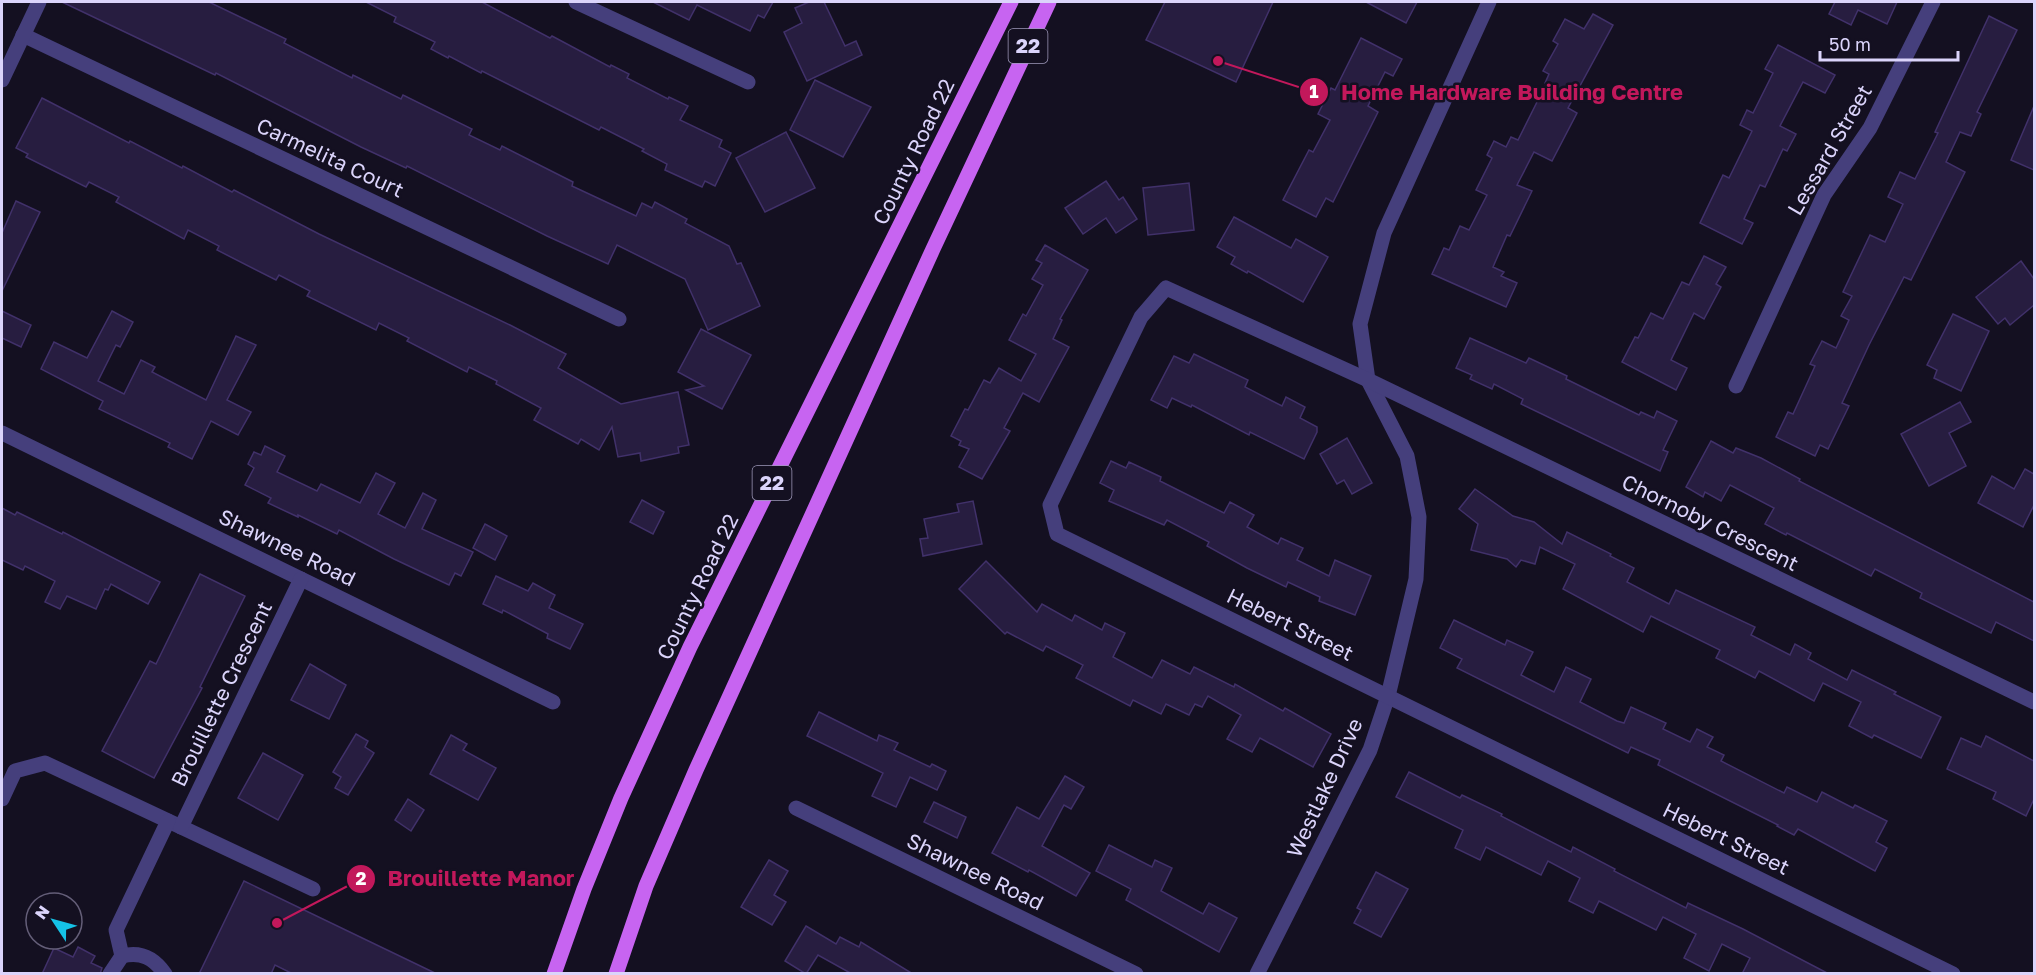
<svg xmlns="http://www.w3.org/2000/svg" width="2036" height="975" viewBox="0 0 2036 975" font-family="'Golos Text',sans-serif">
	<rect width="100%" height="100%" fill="#141021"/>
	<g fill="#271d40" stroke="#41316a" stroke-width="1.5">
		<path d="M62 2H209L286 39 284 43 352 78 353 75 401 99 403 95 472 129 469 135 500 150 502 146 573 182 572 186 636 216 642 203 652 208 655 202 687 219 685 223 729 246 737 264 741 263 760 306 708 330 685 279 617 245 608 264 547 236 407 166 406 168 361 147 216 73 215 75Z"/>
		<path d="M366 2H482L550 38 552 36 610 67 611 65 629 74 627 78 668 99 669 97 688 106 680 120 722 140 719 147 731 153 715 186 705 181 702 187 665 170 667 164 642 151 644 149 601 127 599 130 482 71 481 73 449 56 448 58 431 49 435 42 394 22 396 17Z"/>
		<path d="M653 2H773L764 18 758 15 750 31 697 5 689 20Z"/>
		<path d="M809 2H824L845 46 856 41 862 55 807 81 784 32 802 23 795 8Z"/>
		<path d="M1165 2H1273L1236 82 1146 40Z"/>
		<path d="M1366 2H1417L1406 23Z"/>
		<path d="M1835 2H1897L1887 24 1858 10 1851 25 1829 14Z"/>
		<path d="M1593 14 1613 25 1568 108 1577 113 1552 161 1534 152 1517 185 1532 191 1510 236 1507 235 1493 267 1504 272 1501 276 1517 283 1506 307 1432 274 1444 248 1449 250 1460 226 1469 230 1487 195 1476 190 1492 158 1487 155 1494 141 1506 147 1511 137 1518 140 1546 84 1545 83 1549 74 1543 71 1558 44 1553 41 1565 19 1584 29Z"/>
		<path d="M1989 16 2017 30 1977 112 1981 114 1971 136 1960 132 1946 162 1965 172 1911 280 1904 277 1869 345 1842 403 1849 406 1828 449 1820 445 1815 456 1776 437 1788 412 1793 414 1815 366 1810 364 1822 341 1836 348 1849 320 1841 316 1852 296 1843 292 1870 235 1885 242 1903 204 1888 197 1900 172 1915 179 1938 133 1935 132Z"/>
		<path d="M1361 38 1402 59 1393 76 1385 72 1368 106 1378 112 1333 202 1326 198 1316 217 1283 200 1309 150 1313 152 1330 120 1318 114 1331 88 1335 90Z"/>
		<path d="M1778 45 1835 75 1825 93 1803 82 1780 126 1796 134 1787 151 1783 149 1765 187 1760 185 1744 219 1753 223 1742 244 1700 223 1723 175 1729 178 1752 131 1740 125 1747 110 1753 113 1773 73 1765 69Z"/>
		<path d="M815 80 871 107 843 157 790 130Z"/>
		<path d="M42 98 129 143 130 141 182 168 183 166 232 192 234 190 319 234 510 325 566 354 558 368 621 404 678 392 689 445 678 447 679 453 641 461 640 453 618 457 612 427 599 450 581 439 578 444 534 420 541 408 496 384 497 381 469 367 467 372 407 341 409 338 379 323 376 330 307 296 310 291 279 275 276 280 217 250 219 246 188 230 184 239 116 202 119 197 89 182 86 187 26 157 28 154 16 148Z"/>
		<path d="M2034 106V170L2011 160Z"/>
		<path d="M786 132 815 188 765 212 736 158Z"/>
		<path d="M1106 181 1119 200 1123 197 1137 219 1116 233 1106 218 1083 234 1065 208Z"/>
		<path d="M1189 183 1194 230 1148 235 1143 188Z"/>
		<path d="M16 201 40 212 2 291V233Z"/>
		<path d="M1234 217 1291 248 1296 239 1328 257 1303 302 1248 271 1247 273 1231 264 1235 257 1217 247Z"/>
		<path d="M1045 245 1088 270 1060 319 1062 320 1053 339 1069 347 1039 402 1023 393 1004 428 1010 431 982 479 959 467 969 449 959 445 961 441 951 436 965 409 968 410 984 380 990 383 999 368 1021 381 1036 354 1009 340 1023 314 1026 316 1043 285 1032 279 1042 263 1036 260Z"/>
		<path d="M1704 256 1726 267 1716 284 1721 287 1704 319 1694 313 1671 360 1687 368 1676 390 1622 362 1635 337 1638 338 1651 313 1663 319 1682 282 1689 285Z"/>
		<path d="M2021 261 2034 279V305L2010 325 2005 318 1998 324 1976 297Z"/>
		<path d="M2 311 31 325 21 347 2 338Z"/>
		<path d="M112 311 133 322 120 347 116 345 98 381 124 394 141 360 155 367 152 372 206 400 236 336 256 345 227 400 251 412 238 435 211 421 192 459 168 447 170 443 99 409 103 401 41 369 54 342 87 358Z"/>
		<path d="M1953 314 1989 331 1961 391 1934 378 1937 370 1927 365Z"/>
		<path d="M701 329 751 355 722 409 686 390 704 386 678 372Z"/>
		<path d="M1470 338 1526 363 1529 358 1567 376 1566 379 1639 415 1641 412 1654 418 1657 411 1677 421 1663 450 1668 452 1660 471 1521 404 1523 399 1494 384 1492 389 1470 379 1472 375 1456 368Z"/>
		<path d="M1194 354 1248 380 1245 387 1282 406 1286 397 1305 407 1300 418 1317 427V432L1304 459 1250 432 1249 435 1192 405 1191 407 1172 398 1167 408 1151 400 1174 356 1189 363Z"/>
		<path d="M1960 402 1971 422 1949 433 1966 466 1929 486 1901 434Z"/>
		<path d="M1347 438 1372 483 1352 494 1344 480 1337 484 1320 454Z"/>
		<path d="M1711 441 1733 453 1736 448 1761 458 1800 479 1799 481 2034 602V641L1996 622 1991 633 1920 598 1922 593 1875 569 1871 576 1787 533 1786 535 1765 524 1774 508 1730 485 1721 501 1705 492 1703 497 1686 487Z"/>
		<path d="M265 446 285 456 277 472 317 491 321 484 360 503 376 473 395 483 378 514 405 528 423 493 436 500 422 529 473 552 461 576 455 573 449 585 394 559 339 530 337 534 298 515V517L268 503 271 498 245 485 254 468 248 464 254 452 261 455Z"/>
		<path d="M1111 461 1126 468 1129 462 1161 477 1160 481 1224 513 1230 502 1254 515 1247 527 1278 544 1281 538 1303 548 1297 560 1329 576 1335 560 1371 576 1355 615 1319 601 1320 597 1288 582 1286 587 1247 568 1207 546 1209 542 1167 520 1164 525 1109 501 1114 490 1100 483Z"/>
		<path d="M2025 469 2034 474V505L2023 527 1978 503 1992 476 2014 489Z"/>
		<path d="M1475 489 1513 516 1534 522 1562 544 1567 532 1611 554 1610 556 1634 568 1627 582 1669 604 1676 590 1755 627 1751 635 1790 655 1795 644 1811 653 1808 659 1847 680 1852 670 1896 692 1894 694 1941 717 1921 758 1874 735 1872 738 1849 726 1861 702 1823 683 1814 701 1759 671 1755 678 1716 658 1720 650 1651 616 1643 632 1563 589 1575 564 1540 547 1535 564 1521 560 1516 567 1507 559 1471 550 1478 524 1459 509Z"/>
		<path d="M642 500 664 512 653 534 630 522Z"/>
		<path d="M973 501 982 544 923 556 920 539 928 538 924 519 959 512 957 504Z"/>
		<path d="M2 508 15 515 17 512 62 534 63 532 160 582 148 604 111 584 108 590 105 589 96 609 67 596 60 609 45 602 55 581 25 566 23 570 2 560Z"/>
		<path d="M485 524 507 536 495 560 473 548Z"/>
		<path d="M986 561 1037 612 1042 604 1072 621 1075 615 1102 630 1105 623 1125 633 1113 657 1152 678 1162 660 1190 674 1194 667 1234 687 1235 684 1283 711 1285 708 1331 734 1313 767 1260 738 1252 752 1227 739 1241 715 1208 696 1202 707 1195 704 1189 715 1166 704 1161 714 1133 700 1130 706 1076 678 1083 665 1046 646 1043 651 1007 632 1005 634 959 589Z"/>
		<path d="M200 574 245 596 200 687 202 688 154 778 102 751 150 661 156 664Z"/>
		<path d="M496 576 528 591 533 583 555 595 549 608 583 624 570 649 547 638 548 634 503 610 502 613 483 604Z"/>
		<path d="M1454 620 1505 645 1507 640 1533 652 1521 675 1554 692 1566 667 1591 679 1580 702 1617 721 1624 723 1631 707 1666 723 1663 729 1690 742 1697 729 1713 737 1707 747 1724 755 1721 761 1784 793 1787 787 1817 802 1822 792 1853 808 1855 805 1887 821 1876 842 1887 848 1875 871 1798 829 1794 835 1777 826 1778 825 1658 765 1660 760 1631 747 1628 753 1457 668 1462 659 1440 648Z"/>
		<path d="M310 664 346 685 329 719 291 700Z"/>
		<path d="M819 712 877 741 879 735 898 743 894 750 930 767 932 764 946 771 937 790 910 777 896 807 872 796 883 773 807 736Z"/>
		<path d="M356 734 368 741 365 747 374 753 348 795 335 788 341 777 333 772Z"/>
		<path d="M451 735 467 744 463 750 496 768 478 800 430 774Z"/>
		<path d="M1986 736 2034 761V799L2026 816 1993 799 1996 792 1947 769 1961 738 1981 747Z"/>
		<path d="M263 753 303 775 278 820 238 798Z"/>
		<path d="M1409 772 1460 798 1462 795 1502 814 1501 816 1571 852 1573 847 1615 869 1614 871 1686 908 1688 903 1743 929 1829 974H1742L1750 958 1722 944 1709 971 1684 958 1696 934 1663 917 1656 930 1599 901 1593 913 1569 901 1580 878 1548 861 1541 875 1486 847 1480 860 1455 848 1463 830 1396 797Z"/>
		<path d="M1065 776 1084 787 1071 809 1064 805 1042 846 1090 873 1076 896 1029 870 1028 872 992 853 1017 807 1039 819Z"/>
		<path d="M408 799 424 810 411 831 395 820Z"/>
		<path d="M934 802 966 817 957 838 924 822Z"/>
		<path d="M1109 845 1152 867 1155 860 1172 868 1161 891 1203 914 1209 903 1237 918 1219 952 1126 900 1131 889 1096 871Z"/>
		<path d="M769 860 788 871 774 895 786 902 772 925 741 907Z"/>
		<path d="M1376 872 1408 889 1381 937 1354 923 1361 910 1357 908Z"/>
		<path d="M244 881 437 974H293L275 965 271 974H199Z"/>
		<path d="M806 926 836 944 840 937 859 947 861 942 913 974H852L818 955 806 974 785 961Z"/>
		<path d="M78 947 95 956 91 963 102 968 100 974H42L54 948 73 957Z"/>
	</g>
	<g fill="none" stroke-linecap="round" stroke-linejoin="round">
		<g stroke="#453f7c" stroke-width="15">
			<path d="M576 2 748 82"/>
			<path d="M23 35 619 319"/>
			<path d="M2 80 39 2"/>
			<path d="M1736 386 1824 195 1870 128 1933 2"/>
			<path d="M2 433 553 702"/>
			<path d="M2 799 15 771 45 763 313 889"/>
			<path d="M796 808 1136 974"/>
			<path d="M181 827 301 579"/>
			<path d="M122 956 116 930 168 821"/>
			<path d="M110 974 122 956C141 951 154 958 165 974"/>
			<path d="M1257 974 1370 750 1388 696 1416 579 1419 517 1407 456 1368 380 1360 324 1384 233 1489 2"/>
			<path d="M1953 974 1057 534 1050 505 1141 317 1166 288 1368 380 2034 702"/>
		</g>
		<g stroke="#c764f1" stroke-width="15">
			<path d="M554 974 584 889 621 798 690 647 1011 2"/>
			<path d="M616 974 646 886 696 770 933 249 1049 2"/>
		</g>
	</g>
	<g text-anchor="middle" stroke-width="5" stroke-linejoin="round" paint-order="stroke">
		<g fill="#141021" stroke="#9f99ba" stroke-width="1.5">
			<rect x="1008.5" y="29" width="39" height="34" rx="4.5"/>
			<rect x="752.5" y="466" width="39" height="34" rx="4.5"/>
		</g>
		<g font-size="20" font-weight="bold" fill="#dbd4fb">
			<text x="1028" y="53">22</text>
			<text x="772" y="490">22</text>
		</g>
		<g font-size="21" fill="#dbd4fb" stroke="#141021">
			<text transform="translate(1830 150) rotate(-60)" y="7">Lessard Street</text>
			<text transform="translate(914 152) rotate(-64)" y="7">County Road 22</text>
			<text transform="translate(330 158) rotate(25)" y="7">Carmelita Court</text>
			<text transform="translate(1710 523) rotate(26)" y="7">Chornoby Crescent</text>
			<text transform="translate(287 548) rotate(26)" y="7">Shawnee Road</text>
			<text transform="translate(698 587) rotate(-64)" y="7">County Road 22</text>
			<text transform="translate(1290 625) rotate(26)" y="7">Hebert Street</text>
			<text transform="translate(222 694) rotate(-64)" y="7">Brouillette Crescent</text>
			<text transform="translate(1325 788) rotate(-65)" y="7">Westlake Drive</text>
			<text transform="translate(1726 839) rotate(26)" y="7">Hebert Street</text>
			<text transform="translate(975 872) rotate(26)" y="7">Shawnee Road</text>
		</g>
	</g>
	<path fill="none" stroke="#c2185b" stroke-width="2" d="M1218 61L1314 92M277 923L361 879"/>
	<g fill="#c2185b" stroke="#141021" stroke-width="2">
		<circle cx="1218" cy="61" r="6"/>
		<circle cx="277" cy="923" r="6"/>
		<circle cx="1314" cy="92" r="15"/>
		<circle cx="361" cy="879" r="15"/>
	</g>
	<g font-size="18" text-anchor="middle" font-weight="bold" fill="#fff">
		<text x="1314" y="98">1</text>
		<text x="361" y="885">2</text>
	</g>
	<g font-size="22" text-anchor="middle" font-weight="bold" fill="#c2185b" stroke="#141021" stroke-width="5" stroke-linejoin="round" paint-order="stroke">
		<text x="1512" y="100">Home Hardware Building Centre</text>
		<text x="481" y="886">Brouillette Manor</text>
	</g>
	<rect width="2036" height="975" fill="none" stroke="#dbd4fb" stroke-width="6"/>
	<g transform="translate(54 921) rotate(306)"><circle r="28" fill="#141021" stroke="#645e78" stroke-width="1.5"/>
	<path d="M0-4.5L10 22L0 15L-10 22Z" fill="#15c2e6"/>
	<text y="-9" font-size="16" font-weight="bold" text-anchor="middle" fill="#dbd4fb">N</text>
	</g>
	<path d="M1820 51v9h138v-9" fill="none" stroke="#dbd4fb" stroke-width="3"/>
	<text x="1829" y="51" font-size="18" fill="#dbd4fb" stroke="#141021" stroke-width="4.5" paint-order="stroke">50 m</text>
</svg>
